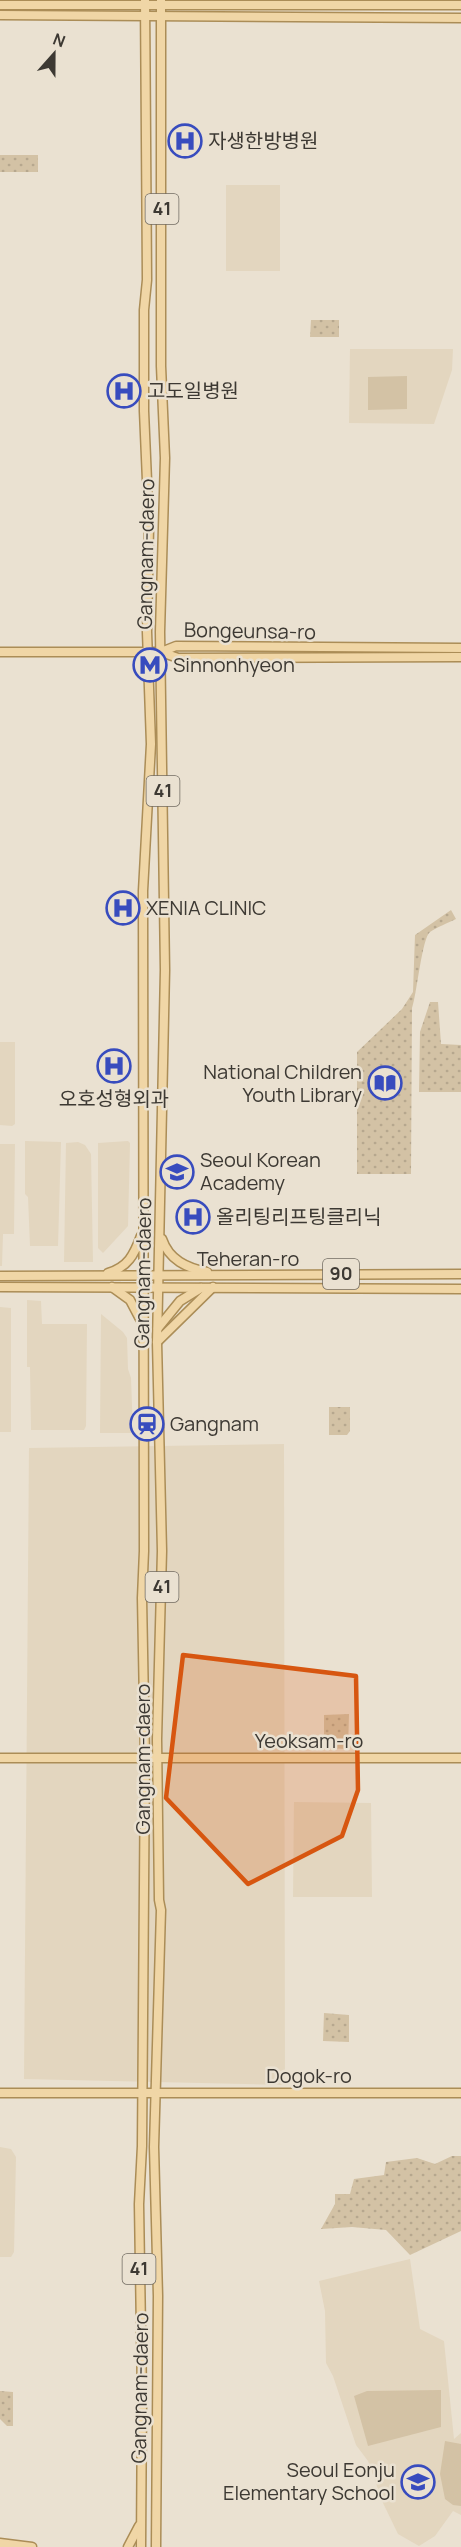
<svg xmlns="http://www.w3.org/2000/svg" width="461" height="2547" viewBox="0 0 461 2547" font-family="Manrope,'Noto Sans KR',sans-serif">
	<defs>
		<pattern id="green-dots" width="8" height="8" patternUnits="userSpaceOnUse" patternTransform="scale(1.5)"><rect width="8" height="8" fill="#d3c2a5"/><path d="M2 2h.1M6 6h.1" fill="none" stroke="#b6a78e" stroke-width="1.8" stroke-linecap="round"/></pattern>
	</defs>
	<rect width="100%" height="100%" fill="#eae1d1"/>
	<g fill="#e3d6bf">
		<rect x="226" y="185" width="54" height="86"/>
		<path d="M350 349H453L452 370 434 424 349 423Z"/>
		<path d="M0 1042H15V1124L12 1126 0 1125Z"/>
		<path d="M25 1141 61 1142 58 1246H30L28 1197 25 1194Z"/>
		<path d="M128 1141 130 1143 128 1226 103 1253 98 1248V1143Z"/>
		<path d="M78 1142 85 1145 91 1154 93 1262H64L66 1143Z"/>
		<path d="M0 1144H15L14 1234H3L2 1266H0Z"/>
		<path d="M27 1300 41 1301 42 1324H87L86 1426 84 1430H31L30 1367H27Z"/>
		<path d="M0 1307 11 1308V1432H0Z"/>
		<path d="M101 1314 123 1332 127 1338 128 1369 131 1378 133 1433H100Z"/>
		<path d="M284 1444 285 2085 24 2079 29 1448Z"/>
		<path d="M294 1802 371 1803 372 1897H293Z"/>
		<path d="M0 2147 11 2149 16 2157 14 2252 11 2257H0Z"/>
		<path d="M410 2259 420 2329 444 2341 454 2439 461 2433V2515L453 2511 435 2536 419 2546 398 2534 383 2503 368 2461 356 2445 333 2376 326 2363 325 2311 319 2281Z"/>
	</g>
	<g fill="url(#green-dots)">
		<rect x="0" y="155" width="38" height="17"/>
		<path d="M311 320H339V337H310Z"/>
		<path d="M451 910 456 919C448 923 437 927 430 932 422 938 417 993 412 1008L411 1174H357V1052L402 1009 413 992 415 935Z"/>
		<path d="M430 1002H438L441 1044 461 1045V1092H419L420 1032Z"/>
		<path d="M329 1407H350V1431L347 1435H329Z"/>
		<path d="M349 1714 348 1749 324 1748V1715Z"/>
		<path d="M324 2013 349 2015V2042L323 2041Z"/>
		<path d="M452 2156H461V2231L410 2255 386 2230 352 2227 321 2229 335 2204V2194H350L354 2179 384 2175 386 2162 417 2158 435 2164Z"/>
		<path d="M0 2391 13 2392V2426H7L0 2419Z"/>
	</g>
	<g fill="#d3c2a5">
		<path d="M407 376V409L368 410V377Z"/>
		<path d="M441 2390V2427L368 2446 354 2396 367 2391Z"/>
		<path d="M445 2441 461 2444V2506L453 2505 445 2499 440 2474Z"/>
	</g>
	<g fill="none" stroke-linecap="round" stroke-linejoin="round">
		<defs>
			<g id="major">
				<path d="M0 5H461"/>
				<path d="M0 15 461 18"/>
				<path d="M0 652H161L178 658 461 657"/>
				<path d="M161 652 176 646 461 648"/>
				<path d="M162 1239C169 1260 187 1268 207 1272"/>
				<path d="M108 1273C128 1267 134 1255 141 1236"/>
				<path d="M0 1276 461 1274"/>
				<path d="M0 1287 461 1289"/>
				<path d="M112 1287 130 1300 140 1319"/>
				<path d="M158 1328 180 1301 201 1288"/>
				<path d="M157 1342 213 1287"/>
				<path d="M0 1758H461"/>
				<path d="M0 2093H461"/>
				<path d="M0 2543 32 2547"/>
				<path d="M128 2547 139 2526"/>
				<path d="M141 2547 142 2395 139 2204 142 2146 145 1758 142 1598 144 1551 143 891 151 744 147 632 149 527 144 411V310L147 280 145 0"/>
				<path d="M156 2547 158 2296 154 2147 161 1910 159 1900 157 1739 162 1551 157 1342 165 970 160 632 165 458 161 366V0"/>
			</g>
		</defs>
		<use href="#major" stroke="#ab8d57" stroke-width="11"/>
		<use href="#major" stroke="#f0d6a6" stroke-width="8"/>
	</g>
	<path fill="#d75610" fill-opacity="0.2" stroke="#d75610" stroke-width="4.5" stroke-linejoin="round" d="M183 1655 356 1676 358 1790 342 1836 248 1884 166 1798Z"/>
	<defs>
		<symbol id="hospital-ring" viewBox="-11 -11 22 22"><circle r="9.5" fill="#eae1d1" stroke="#384cbe" stroke-width="1.5"/><path d="M-5-5h3v3.5h4V-5h3V5h-3V1.5h-4V5h-3Z" fill="#384cbe"/></symbol>
		<symbol id="metro-ring" viewBox="-11 -11 22 22"><circle r="9.5" fill="#eae1d1" stroke="#384cbe" stroke-width="1.5"/><path d="M-5.5 5V-5H-3L0 0L3-5H5.5V5H3V-.5L0 4L-3-.5V5Z" fill="#384cbe"/></symbol>
		<symbol id="library-ring" viewBox="-11 -11 22 22"><circle r="9.5" fill="#eae1d1" stroke="#384cbe" stroke-width="1.5"/><path d="M-6-4Q-3-5.5-.7-3.5V5Q-3 3-6 4ZM6-4Q3-5.5 .7-3.5V5Q3 3 6 4Z" fill="#384cbe"/></symbol>
		<symbol id="university-ring" viewBox="-11 -11 22 22"><circle r="9.5" fill="#eae1d1" stroke="#384cbe" stroke-width="1.5"/><path d="M0-5L7-2L0 1L-7-2ZM-4 1L0 2.5L4 1V4Q0 6-4 4Z" fill="#384cbe"/></symbol>
		<symbol id="station-ring" viewBox="-11 -11 22 22"><circle r="9.5" fill="#eae1d1" stroke="#384cbe" stroke-width="1.5"/><path d="M-3-6H3Q5-6 5-4V2Q5 4 3 4L4.5 6H3L1.5 4h-3L-3 6H-4.5L-3 4Q-5 4-5 2V-4Q-5-6-3-6ZM-3.5-4v3h7v-3ZM-3.5 1v1.5H-2V1ZM2 1v1.5H3.5V1Z" fill="#384cbe"/></symbol>
		<symbol id="school-ring" viewBox="-11 -11 22 22"><circle r="9.5" fill="#eae1d1" stroke="#384cbe" stroke-width="1.5"/><path d="M0-5L7-2L0 1L-7-2ZM-4 1L0 2.5L4 1V4Q0 6-4 4Z" fill="#384cbe"/></symbol>
	</defs>
	<g fill-rule="evenodd">
		<use href="#hospital-ring" x="166" y="122" width="38" height="38"/>
		<use href="#hospital-ring" x="105" y="372" width="38" height="38"/>
		<use href="#metro-ring" x="131" y="646" width="38" height="38"/>
		<use href="#hospital-ring" x="104" y="889" width="38" height="38"/>
		<use href="#hospital-ring" x="95" y="1047" width="38" height="38"/>
		<use href="#library-ring" x="366" y="1064" width="38" height="38"/>
		<use href="#university-ring" x="158" y="1153" width="38" height="38"/>
		<use href="#hospital-ring" x="174" y="1198" width="38" height="38"/>
		<use href="#station-ring" x="128" y="1405" width="38" height="38"/>
		<use href="#school-ring" x="399" y="2463" width="38" height="38"/>
	</g>
	<g text-anchor="middle" stroke-width="5" stroke-linejoin="round" paint-order="stroke">
		<g fill="#eae1d1" stroke="#716b62" stroke-width="1.5">
			<rect x="145.5" y="194" width="33" height="30" rx="4.5"/>
			<rect x="146.5" y="776" width="33" height="30" rx="4.5"/>
			<rect x="323" y="1259" width="36" height="30" rx="4.5"/>
			<rect x="145.5" y="1572" width="33" height="30" rx="4.5"/>
			<rect x="122.5" y="2254" width="33" height="30" rx="4.5"/>
		</g>
		<g font-size="18" font-weight="bold" fill="#3d3933">
			<text x="162" y="215">41</text>
			<text x="163" y="797">41</text>
			<text x="341" y="1280">90</text>
			<text x="162" y="1593">41</text>
			<text x="139" y="2275">41</text>
		</g>
		<g font-size="20" fill="#3d3933" stroke="#eae1d1" text-anchor="start">
			<text x="208" y="148">자생한방병원</text>
			<text x="147" y="398">고도일병원</text>
			<text x="173" y="672">Sinnonhyeon</text>
			<text x="146" y="915">XENIA CLINIC</text>
			<text x="362" y="1079" text-anchor="end">National Children<tspan x="362" dy="23">Youth Library</tspan></text>
			<text x="114" y="1106" text-anchor="middle">오호성형외과</text>
			<text x="200" y="1167">Seoul Korean<tspan x="200" dy="23">Academy</tspan></text>
			<text x="216" y="1224">올리팅리프팅클리닉</text>
			<text x="170" y="1431">Gangnam</text>
			<text x="395" y="2477" text-anchor="end">Seoul Eonju<tspan x="395" dy="23">Elementary School</tspan></text>
		</g>
		<g font-size="20" fill="#3d3933" stroke="#eae1d1">
			<text transform="translate(146 554) rotate(-89)" y="7">Gangnam-daero</text>
			<text transform="translate(250 631) rotate(1)" y="7">Bongeunsa-ro</text>
			<text x="248" y="1266">Teheran-ro</text>
			<text transform="translate(143 1273) rotate(-89)" y="7">Gangnam-daero</text>
			<text x="309" y="1748">Yeoksam-ro</text>
			<text transform="translate(143 1759) rotate(-90)" y="7">Gangnam-daero</text>
			<text x="309" y="2083">Dogok-ro</text>
			<text transform="translate(140 2388) rotate(-89)" y="7">Gangnam-daero</text>
		</g>
	</g>
	<g transform="translate(54 54) rotate(21)" stroke="#eae1d1" stroke-width="4.5" paint-order="stroke">
	<path d="M0-4.5L10 22L0 15L-10 22Z" fill="#3d3933"/>
	<text y="-9" font-size="16" font-weight="bold" text-anchor="middle" fill="#3d3933">N</text>
	</g>
</svg>
